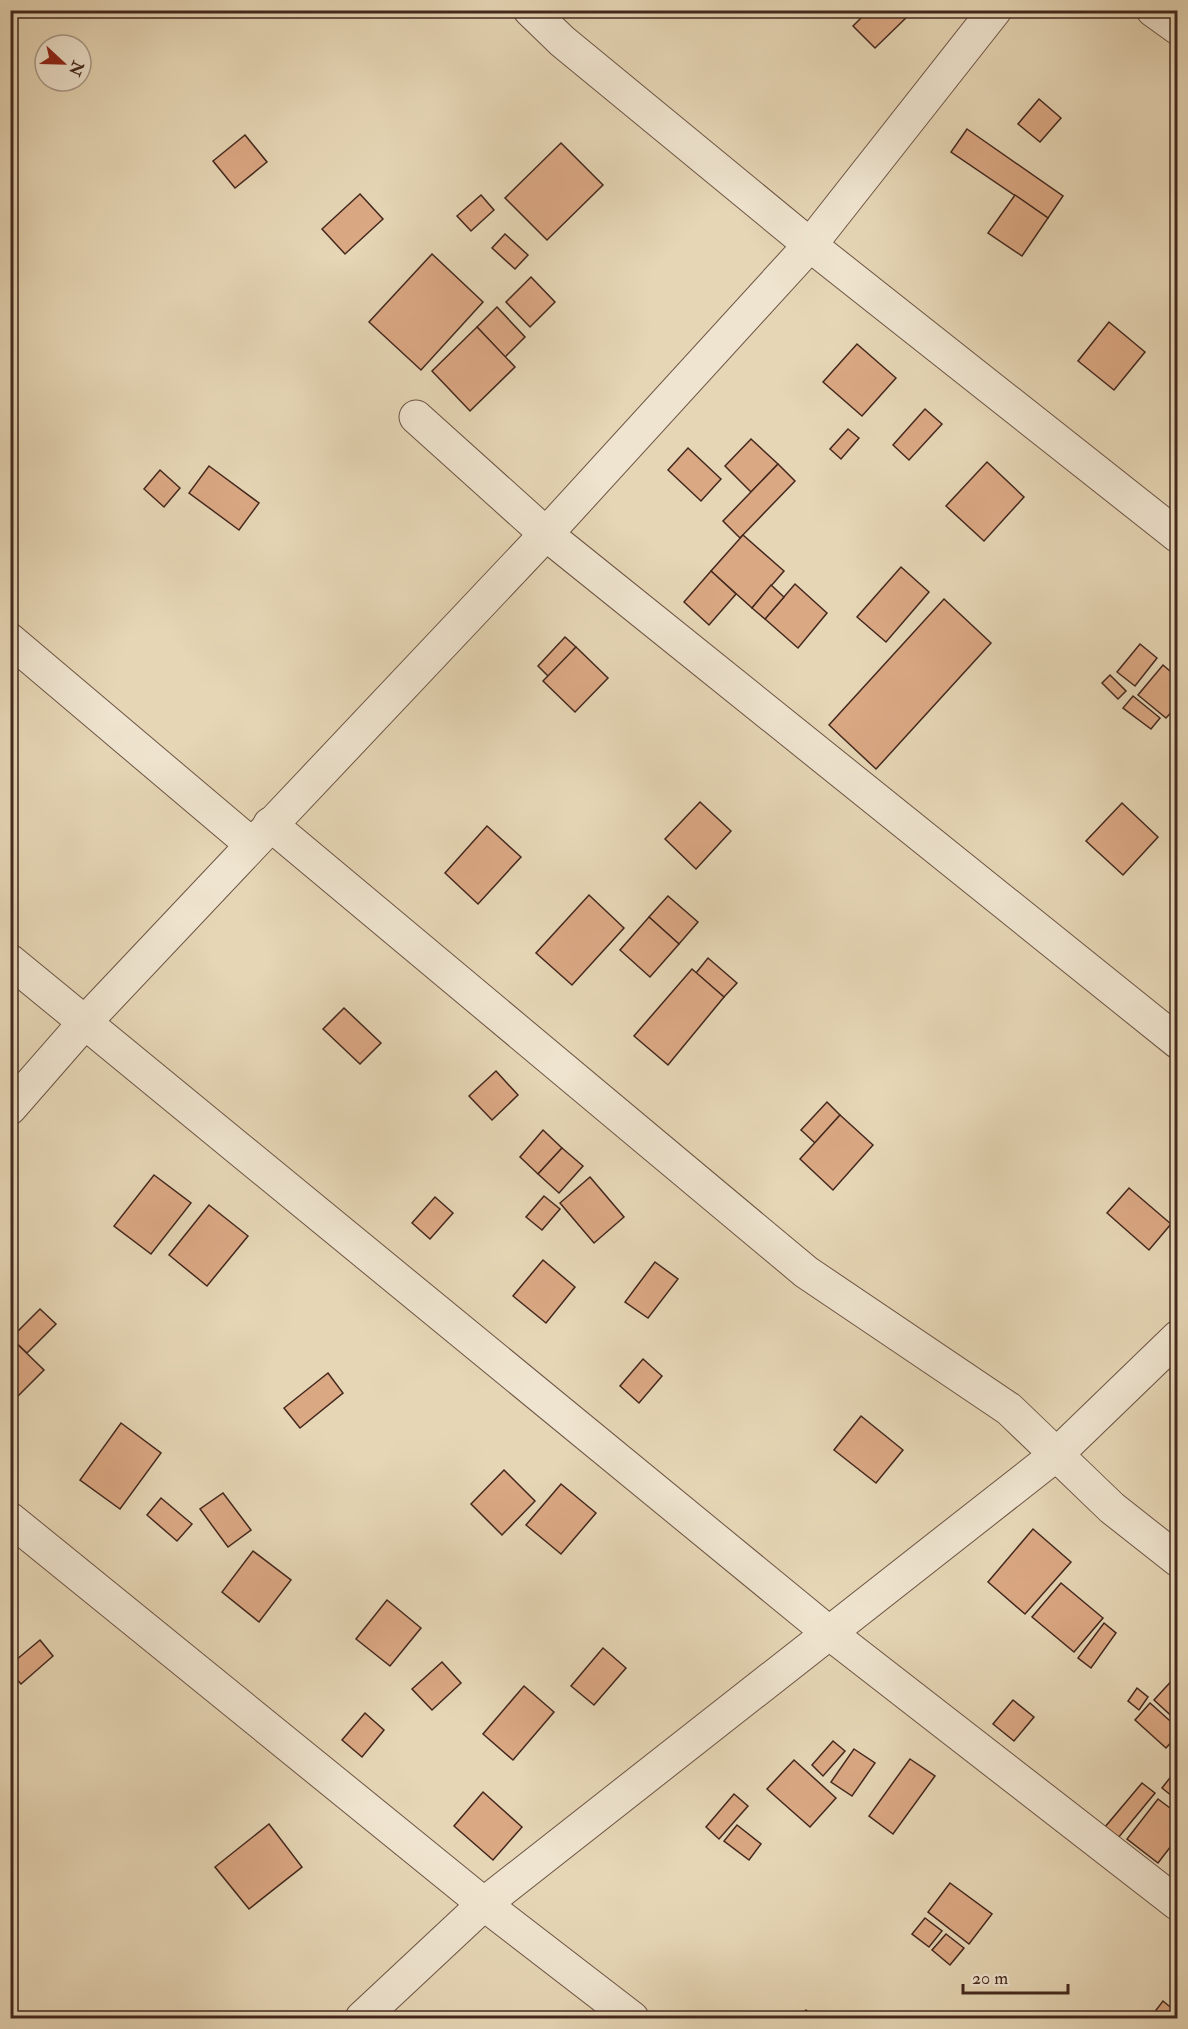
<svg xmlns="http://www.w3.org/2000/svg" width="1188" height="2029" viewBox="0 0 1188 2029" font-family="'IM FELL Double Pica',serif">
	<rect width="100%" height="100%" fill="#e6d6b5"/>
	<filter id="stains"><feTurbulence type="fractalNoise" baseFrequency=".00333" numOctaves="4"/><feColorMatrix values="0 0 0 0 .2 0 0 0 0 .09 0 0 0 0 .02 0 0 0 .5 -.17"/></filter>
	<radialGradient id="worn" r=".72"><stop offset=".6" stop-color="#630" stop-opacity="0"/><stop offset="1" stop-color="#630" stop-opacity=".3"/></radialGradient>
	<g fill="#dba884" stroke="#44281e" stroke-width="1.5">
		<path d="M869 10H908L911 13 875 48 853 26Z"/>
		<path d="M1039 99 1061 118 1040 142 1018 124Z"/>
		<path d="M967 129 1063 196 1048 218 951 152Z"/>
		<path d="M245 135 267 162 235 188 213 161Z"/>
		<path d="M561 143 603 185 547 240 505 198Z"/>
		<path d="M360 194 383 219 345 254 322 229Z"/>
		<path d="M481 195 494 210 471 231 457 216Z"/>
		<path d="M1015 195 1048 218 1022 256 988 233Z"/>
		<path d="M505 234 528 255 515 269 492 248Z"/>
		<path d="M432 254 483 302 421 370 369 322Z"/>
		<path d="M531 277 555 302 530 327 506 302Z"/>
		<path d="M497 307 525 337 505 357 477 327Z"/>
		<path d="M1109 322 1145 352 1114 390 1078 361Z"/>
		<path d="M477 327 515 367 470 411 432 371Z"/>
		<path d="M857 344 896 378 862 416 823 382Z"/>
		<path d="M925 409 942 424 909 460 893 445Z"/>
		<path d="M848 429 859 438 841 459 830 449Z"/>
		<path d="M751 439 778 464 751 492 725 466Z"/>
		<path d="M688 448 721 479 701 501 668 470Z"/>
		<path d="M987 462 1024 497 984 541 946 506Z"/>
		<path d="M778 464 795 481 740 538 723 521Z"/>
		<path d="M209 466 259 503 239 530 189 493Z"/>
		<path d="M160 470 180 488 164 507 144 489Z"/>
		<path d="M743 535 784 571 752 608 711 571Z"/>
		<path d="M901 567 929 592 886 642 857 617Z"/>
		<path d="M711 571 736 594 709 625 684 602Z"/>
		<path d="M795 584 827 613 798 648 765 619Z"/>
		<path d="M771 585 784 597 765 619 752 608Z"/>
		<path d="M944 599 991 643 876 769 829 725Z"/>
		<path d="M565 637 576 647 549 677 538 666Z"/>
		<path d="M1140 644 1157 658 1135 686 1117 672Z"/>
		<path d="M576 647 608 678 575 712 543 681Z"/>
		<path d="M1163 665 1178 678V705L1166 718 1138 695Z"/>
		<path d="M1110 675 1126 691 1118 699 1102 683Z"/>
		<path d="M1133 696 1160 718 1151 729 1123 708Z"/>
		<path d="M700 802 731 831 696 869 665 839Z"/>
		<path d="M1122 803 1158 837 1123 875 1086 841Z"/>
		<path d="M487 826 521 857 478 904 445 873Z"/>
		<path d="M589 895 624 928 572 985 536 953Z"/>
		<path d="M668 896 698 922 679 944 649 917Z"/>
		<path d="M649 917 679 944 650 977 620 950Z"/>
		<path d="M708 958 737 983 724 997 696 973Z"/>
		<path d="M692 969 724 997 668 1065 634 1036Z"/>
		<path d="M344 1008 381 1043 360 1064 323 1029Z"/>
		<path d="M496 1071 518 1095 492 1120 469 1096Z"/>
		<path d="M827 1102 840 1115 815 1143 801 1130Z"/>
		<path d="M840 1115 873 1145 833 1190 800 1159Z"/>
		<path d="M543 1130 562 1148 538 1174 520 1157Z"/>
		<path d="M562 1148 583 1166 559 1193 538 1174Z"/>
		<path d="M154 1175 191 1203 151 1254 114 1226Z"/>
		<path d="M590 1177 624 1217 594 1243 560 1203Z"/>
		<path d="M1129 1188 1171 1224 1149 1250 1107 1213Z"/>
		<path d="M544 1196 560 1209 542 1230 526 1217Z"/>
		<path d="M435 1197 453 1213 430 1239 412 1223Z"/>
		<path d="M209 1205 248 1236 207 1286 169 1255Z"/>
		<path d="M543 1260 575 1287 546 1323 513 1296Z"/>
		<path d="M655 1262 678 1279 648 1318 625 1302Z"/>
		<path d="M40 1309 56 1324 27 1353 11 1338Z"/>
		<path d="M11 1338 44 1370 10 1404V1339Z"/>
		<path d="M643 1359 662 1376 639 1403 620 1386Z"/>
		<path d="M328 1373 343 1393 300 1428 284 1408Z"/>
		<path d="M861 1416 903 1450 876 1483 834 1450Z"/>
		<path d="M121 1423 161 1453 120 1509 80 1480Z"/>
		<path d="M504 1470 535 1501 502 1535 471 1504Z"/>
		<path d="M561 1484 596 1513 561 1554 526 1525Z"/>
		<path d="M223 1493 251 1530 228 1547 200 1509Z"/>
		<path d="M161 1498 192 1524 177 1541 147 1515Z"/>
		<path d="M1033 1529 1071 1562 1025 1614 988 1582Z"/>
		<path d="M253 1551 291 1580 259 1622 222 1592Z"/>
		<path d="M1061 1583 1103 1618 1074 1652 1032 1617Z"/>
		<path d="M387 1600 421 1628 390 1666 356 1639Z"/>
		<path d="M1104 1623 1116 1633 1091 1668 1078 1658Z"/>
		<path d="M40 1640 53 1656 21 1684 10 1672V1665Z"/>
		<path d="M603 1648 626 1668 594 1705 571 1686Z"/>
		<path d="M442 1662 461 1683 432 1710 412 1689Z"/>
		<path d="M1176 1676 1178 1678V1722L1154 1700Z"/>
		<path d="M524 1686 554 1712 513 1760 483 1734Z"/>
		<path d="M1137 1688 1148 1697 1139 1710 1128 1701Z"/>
		<path d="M1013 1700 1034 1717 1014 1741 993 1724Z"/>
		<path d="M1150 1703 1178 1728V1735L1166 1748 1135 1720Z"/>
		<path d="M365 1713 384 1730 362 1757 342 1740Z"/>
		<path d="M833 1741 845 1751 823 1776 812 1765Z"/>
		<path d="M854 1749 875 1763 852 1796 831 1782Z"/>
		<path d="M910 1759 935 1776 893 1834 869 1816Z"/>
		<path d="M794 1760 836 1798 810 1827 767 1789Z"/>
		<path d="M1173 1774 1178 1778V1801L1162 1788Z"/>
		<path d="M1142 1783 1155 1793 1118 1838 1105 1827Z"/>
		<path d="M483 1792 522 1827 493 1860 454 1826Z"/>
		<path d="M734 1794 748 1806 719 1839 706 1827Z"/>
		<path d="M1158 1799 1178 1814V1837L1158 1863 1127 1839Z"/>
		<path d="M269 1824 302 1867 249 1909 215 1867Z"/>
		<path d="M737 1825 761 1844 749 1860 724 1841Z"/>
		<path d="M950 1883 992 1914 969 1944 928 1912Z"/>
		<path d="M925 1918 942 1931 929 1947 912 1934Z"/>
		<path d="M946 1934 964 1948 950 1965 932 1950Z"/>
		<path d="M1163 2001 1175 2011 1169 2018H1150Z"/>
		<path d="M806 2010 818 2018H800Z"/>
	</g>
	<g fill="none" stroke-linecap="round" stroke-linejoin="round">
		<defs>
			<g id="street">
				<path d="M530 10 562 41 810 245 1178 536"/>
				<path d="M1153 10 1178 28"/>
				<path d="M416 417 546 534 1178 1042"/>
				<path d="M10 640 251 844"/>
				<path d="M270 824 806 1272 1009 1409 1112 1508 1178 1560"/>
				<path d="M10 961 828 1632 1178 1904"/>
				<path d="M10 1108 86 1021 546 534 810 245 995 10"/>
				<path d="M10 1519 484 1904 632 2018"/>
				<path d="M362 2018 484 1904 1057 1454 1178 1337"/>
			</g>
		</defs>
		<use href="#street" stroke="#6c5444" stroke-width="35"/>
		<use href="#street" stroke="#efe4cf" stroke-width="33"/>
	</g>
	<rect width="1188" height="2029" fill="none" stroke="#e6d6b5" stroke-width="36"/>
	<rect x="12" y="12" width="1164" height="2005" fill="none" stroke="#44281e" stroke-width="3"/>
	<rect x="18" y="18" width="1152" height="1993" fill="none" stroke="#44281e" stroke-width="1.5"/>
	<g transform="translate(63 63) rotate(112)"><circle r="28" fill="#efe4cf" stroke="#ab9988" stroke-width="1.5"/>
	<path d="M0-4.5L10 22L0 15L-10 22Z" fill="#8f2418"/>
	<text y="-9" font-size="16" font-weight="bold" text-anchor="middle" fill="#44281e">N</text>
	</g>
	<path d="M963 1984v9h105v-9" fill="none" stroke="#44281e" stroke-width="3"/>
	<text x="972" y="1984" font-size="18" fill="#44281e" stroke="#efe4cf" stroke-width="4.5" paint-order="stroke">20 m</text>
	<rect width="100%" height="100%" filter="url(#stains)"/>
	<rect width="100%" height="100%" fill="url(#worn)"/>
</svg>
